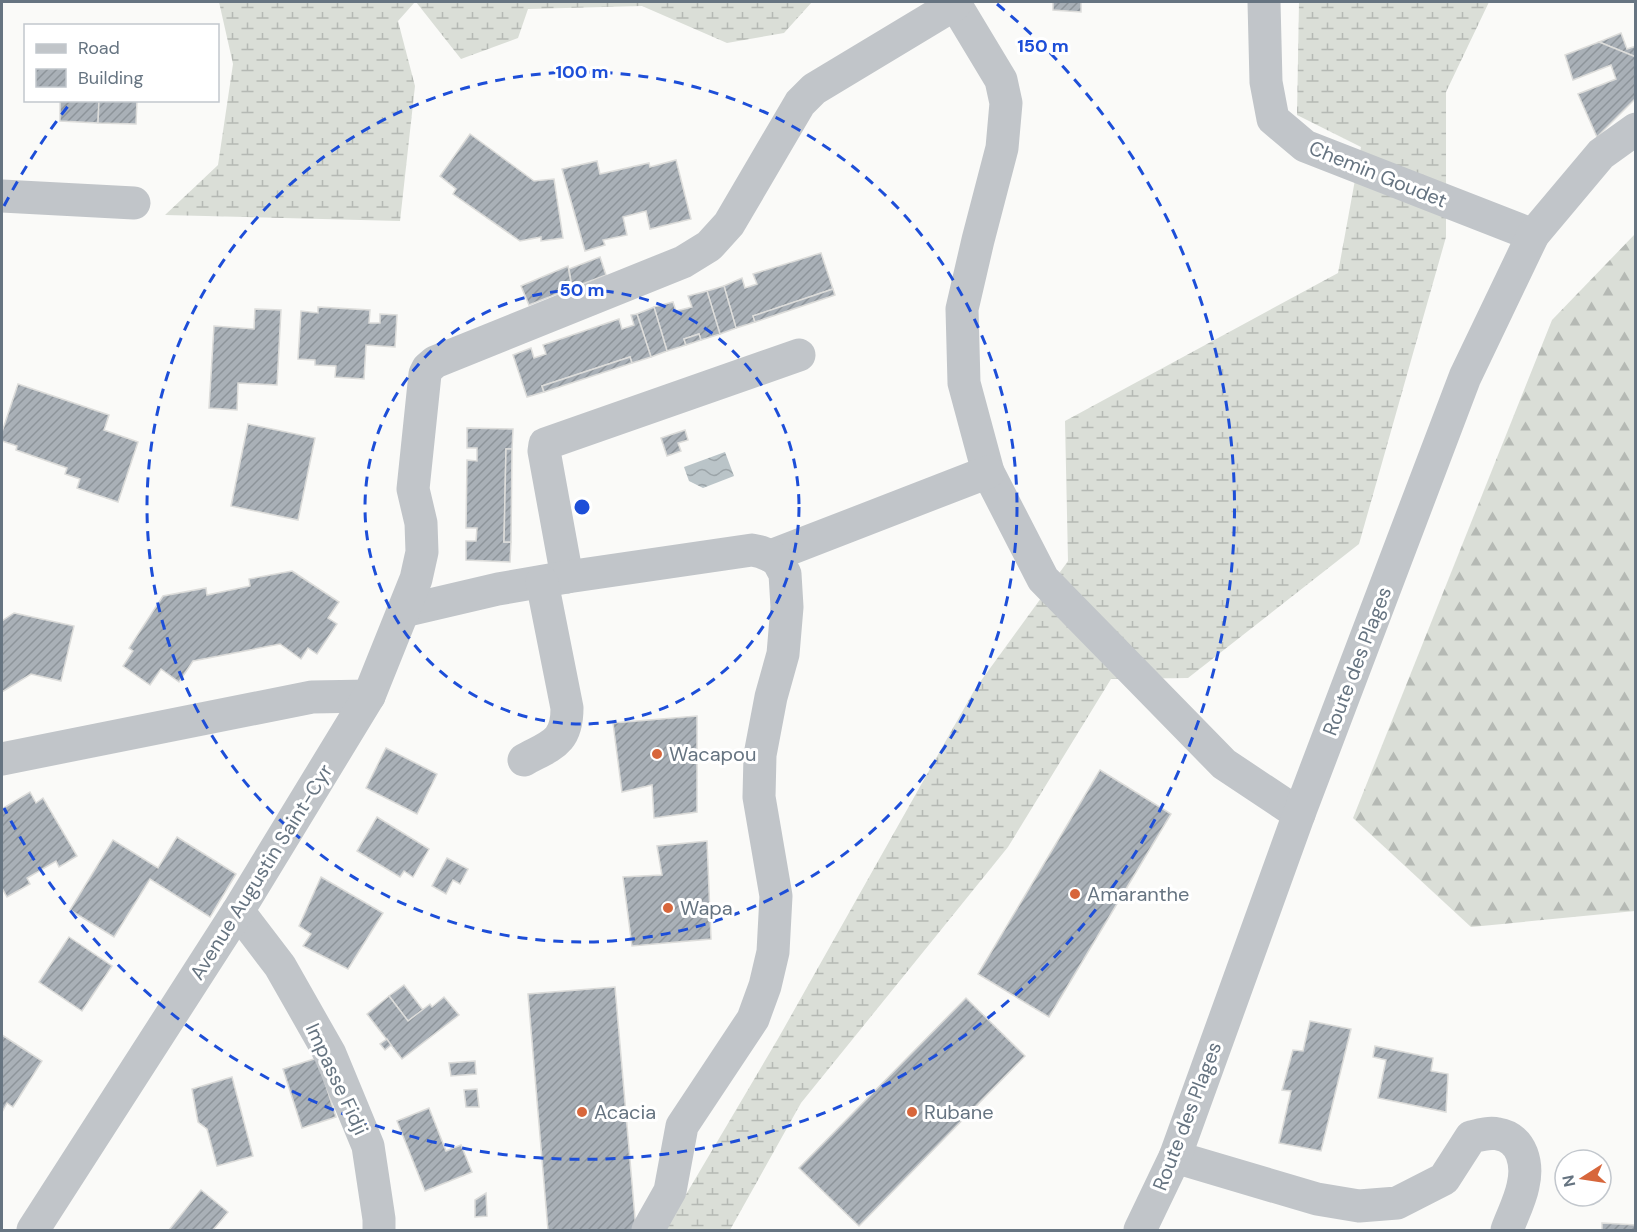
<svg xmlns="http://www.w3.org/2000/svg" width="1637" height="1232" viewBox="0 0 1637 1232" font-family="'DM Sans',sans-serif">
	<defs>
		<pattern id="forest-firs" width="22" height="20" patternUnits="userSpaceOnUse" patternTransform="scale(1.5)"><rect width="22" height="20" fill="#daded7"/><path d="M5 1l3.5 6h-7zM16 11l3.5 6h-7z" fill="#b5b9b4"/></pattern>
		<pattern id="wetland-marsh" width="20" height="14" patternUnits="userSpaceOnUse" patternTransform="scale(1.5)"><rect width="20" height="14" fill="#daded7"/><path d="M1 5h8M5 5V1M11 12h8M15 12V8" fill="none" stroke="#b5b9b4"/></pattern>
		<pattern id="water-waves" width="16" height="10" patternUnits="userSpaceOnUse" patternTransform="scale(1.5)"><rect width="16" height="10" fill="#bac4c8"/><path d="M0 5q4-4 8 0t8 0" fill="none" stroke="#9ba4a8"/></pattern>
		<pattern id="building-hatch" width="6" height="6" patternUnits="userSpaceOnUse" patternTransform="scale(1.5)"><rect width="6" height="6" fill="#a9b0b7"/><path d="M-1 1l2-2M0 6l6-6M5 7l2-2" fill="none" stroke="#8d949a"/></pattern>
	</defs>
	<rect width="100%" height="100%" fill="#fafaf8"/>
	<path fill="url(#forest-firs)" d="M1635 234V911L1471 927 1353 818 1552 320Z"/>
	<g fill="url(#wetland-marsh)">
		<path d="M219 2H415L398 21 415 86 400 221 165 215 218 165 233 64Z"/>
		<path d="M416 2H812L784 33 727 43 642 6 528 9 518 38 461 59Z"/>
		<path d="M1299 2H1489L1446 92V237L1359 544 1188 678 1111 679 1008 847 801 1103 730 1230H665L779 1037 975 689 1068 561 1065 421 1338 273 1361 147 1297 115Z"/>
	</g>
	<path fill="url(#water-waves)" d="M725 452 734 476 703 488 689 481 684 467Z"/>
	<g fill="url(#building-hatch)" stroke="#dcdcda" stroke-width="1.5">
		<path d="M1053 2H1081V12L1053 10Z"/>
		<path d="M1621 33 1627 49 1636 46V57L1599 42Z"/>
		<path d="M1599 42 1636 57V98L1597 137 1578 94 1616 79 1611 65 1573 80 1565 55Z"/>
		<path d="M60 100H99L98 123 60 121Z"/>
		<path d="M99 100H137L136 124 98 123Z"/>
		<path d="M470 134 534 181 554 179 563 238 541 241V237L520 241 453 194 456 189 440 176Z"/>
		<path d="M676 160 691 219 650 229 646 211 623 217 627 235 603 240 605 245 585 251 562 169 597 161 600 174 649 163 650 167Z"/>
		<path d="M821 253 833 289 753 316 755 322 736 328 724 286 742 278 745 288 757 284 753 274Z"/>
		<path d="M600 257 606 275 572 288 569 269Z"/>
		<path d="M568 266 572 288 529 305 521 286Z"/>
		<path d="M724 286 736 328 720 334 707 291Z"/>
		<path d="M833 289 835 295 755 322 753 316Z"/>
		<path d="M707 291 720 334 701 340 699 334 684 339 686 345 667 351 654 307 673 302 676 311 692 307 688 296Z"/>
		<path d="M318 307 370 310 369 323H380V314L397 315 395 347 366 345 364 379 335 377 336 366 315 365V360L298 359 301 311 318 313Z"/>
		<path d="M654 307 667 351 651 357 637 314Z"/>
		<path d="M255 309 281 310 277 385 238 383 237 410 209 408 214 326 254 329Z"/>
		<path d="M637 314 651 357 632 363 630 357 542 386 544 392 527 397 513 355 531 348 534 358 546 354 543 345 619 319 622 329 634 325 631 315Z"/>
		<path d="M699 334 701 340 686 345 684 339Z"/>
		<path d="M630 357 632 363 544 392 542 386Z"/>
		<path d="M18 384 109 415 104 430 138 442 118 502 77 488 80 479 65 474 67 468 16 450 17 446 2 441V432Z"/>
		<path d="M248 424 315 438 298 520 231 506Z"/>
		<path d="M467 428 513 429 512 449H506L504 542H511L510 562 466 560V541H476L477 528H466L467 460 477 461V448H467Z"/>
		<path d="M685 430 688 440 678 443 681 451 667 456 661 438Z"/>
		<path d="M506 449H512L511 542H504Z"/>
		<path d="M292 571 339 602 328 618 337 624 317 654 308 648 301 659 280 644 193 661 179 682 161 669 150 685 123 666 133 651 129 648 163 596 206 588 207 595 250 586 249 579Z"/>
		<path d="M14 613 74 626 61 681 31 674 2 692V621Z"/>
		<path d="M697 716V812L654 818 652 785 622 792 613 723Z"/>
		<path d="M386 748 437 774 417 814 366 788Z"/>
		<path d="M1100 770 1171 814 1049 1017 978 974Z"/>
		<path d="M30 792 36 803 43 798 77 856 59 867 56 861 27 878 30 884 7 897 2 888V809Z"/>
		<path d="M377 817 429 849 413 877 404 871 400 877 357 851Z"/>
		<path d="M177 837 236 874 210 917 150 879 114 937 70 910 113 840 158 868Z"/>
		<path d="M707 841 711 939 632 946 623 877 662 875 657 846Z"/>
		<path d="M447 858 468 869 460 884 453 880 446 894 432 886Z"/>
		<path d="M321 877 383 913 348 969 303 946 311 934 299 926Z"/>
		<path d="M69 937 112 966 82 1011 39 982Z"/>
		<path d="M404 985 423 1010 408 1021 389 996Z"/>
		<path d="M615 987 636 1230H548L528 994Z"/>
		<path d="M389 996 408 1021 430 1004 432 1007 444 997 459 1015 402 1059 367 1014Z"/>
		<path d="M966 998 1025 1056 859 1226 799 1168Z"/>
		<path d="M1310 1021 1351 1029 1321 1151 1279 1143 1291 1091 1282 1090 1293 1050 1303 1051Z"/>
		<path d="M2 1035 42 1061 13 1107 7 1103 2 1112Z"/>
		<path d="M387 1039 391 1045 385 1050 380 1044Z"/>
		<path d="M1375 1046 1433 1058 1431 1071 1448 1074 1446 1112 1378 1098 1386 1060 1373 1057Z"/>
		<path d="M317 1058 336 1117 302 1128 283 1069Z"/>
		<path d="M475 1061 476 1074 451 1076 449 1063Z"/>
		<path d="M232 1077 253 1156 217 1166 207 1129 198 1122 192 1089Z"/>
		<path d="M477 1089 479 1107H466L464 1090Z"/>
		<path d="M429 1108 446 1151 461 1145 472 1172 425 1191 397 1121Z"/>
		<path d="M201 1190 228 1212 213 1230H169Z"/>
		<path d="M486 1193 487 1216 475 1217V1200Z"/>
		<path d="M1602 1223 1636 1225V1230H1602Z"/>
	</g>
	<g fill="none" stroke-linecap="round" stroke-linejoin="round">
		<g stroke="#c1c5c9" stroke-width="33">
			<path d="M954 2 1001 80 1006 103 1002 148 978 240 962 309 964 383 988 472 1043 579 1224 764 1299 814"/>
			<path d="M1264 2 1266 82 1273 119 1305 146 1533 235"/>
			<path d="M2 196 134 203"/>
			<path d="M771 556 988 472"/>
			<path d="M567 577 544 451 545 444 799 355"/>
			<path d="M404 611 498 589 567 577 752 550 761 552 771 556 778 561 785 574 787 607 783 654 771 697 760 755 759 797 776 896 773 952 765 986 753 1019 682 1126 670 1191 648 1230"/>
			<path d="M2 759 312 697 369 696"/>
			<path d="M524 760C551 745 567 743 567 708L542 582"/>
			<path d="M238 911 280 966 330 1054 368 1146 379 1219V1230"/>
			<path d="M1175 1157 1317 1199 1359 1206 1397 1203 1444 1179 1471 1137C1479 1135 1489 1132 1498 1134 1523 1138 1528 1165 1523 1186 1520 1201 1512 1216 1507 1230"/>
			<path d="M33 1230 238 911 369 696 416 579 422 552 421 523 413 489 425 374 428 368 435 362 683 262 709 246 729 224 800 103 814 89 955 4"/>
			<path d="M1140 1230 1175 1157 1299 814 1465 377 1533 235 1601 154 1636 129"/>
		</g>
	</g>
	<g fill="none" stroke="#1d4ed8" stroke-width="3" stroke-dasharray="10 8">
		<circle cx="582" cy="507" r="217"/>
		<circle cx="582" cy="507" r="435"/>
		<path d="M4 206A652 652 0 0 1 72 101M997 4A652 652 0 1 1 4 808"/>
	</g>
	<g fill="#d7663b" stroke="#fff" stroke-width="2">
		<circle cx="657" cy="754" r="6"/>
		<circle cx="1075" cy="894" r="6"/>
		<circle cx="668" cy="908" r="6"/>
		<circle cx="582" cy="1112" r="6"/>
		<circle cx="912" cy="1112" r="6"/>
	</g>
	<g text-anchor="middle" stroke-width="6" stroke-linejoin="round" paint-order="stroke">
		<g font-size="20" fill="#667481" stroke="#fff">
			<text transform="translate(1378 174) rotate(22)" y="7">Chemin Goudet</text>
			<text transform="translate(1357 661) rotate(-69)" y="7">Route des Plages</text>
			<text transform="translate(261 872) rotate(-58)" y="7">Avenue Augustin Saint-Cyr</text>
			<text transform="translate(337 1079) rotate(65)" y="7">Impasse Fidji</text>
			<text transform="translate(1187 1116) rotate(-69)" y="7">Route des Plages</text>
		</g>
		<g font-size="20" fill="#667481" stroke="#fff" text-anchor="start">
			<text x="669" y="761">Wacapou</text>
			<text x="1087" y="901">Amaranthe</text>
			<text x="680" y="915">Wapa</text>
			<text x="594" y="1119">Acacia</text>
			<text x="924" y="1119">Rubane</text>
		</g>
	</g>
	<circle cx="582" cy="507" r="9" fill="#1d4ed8" stroke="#fff" stroke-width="3"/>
	<g font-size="18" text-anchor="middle" font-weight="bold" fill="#1d4ed8" stroke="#fff" stroke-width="6" stroke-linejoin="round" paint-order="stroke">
		<text x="1043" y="52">150 m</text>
		<text x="582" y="78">100 m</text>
		<text x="582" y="296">50 m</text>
	</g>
	<rect width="1637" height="1232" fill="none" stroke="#667481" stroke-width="6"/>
	<rect x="24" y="24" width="195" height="78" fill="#ffffff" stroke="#c2c7cd" stroke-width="1.5"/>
	<rect x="36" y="44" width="30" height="9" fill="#c1c5c9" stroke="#c2c7cd" stroke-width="1.5"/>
	<text x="78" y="54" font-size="18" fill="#667481">Road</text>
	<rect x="36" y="69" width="30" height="18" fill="url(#building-hatch)" stroke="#c2c7cd" stroke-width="1.5"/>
	<text x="78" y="84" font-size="18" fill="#667481">Building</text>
	<g transform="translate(1583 1178) rotate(258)"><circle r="28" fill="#ffffff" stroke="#c2c7cd" stroke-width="1.5"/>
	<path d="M0-4.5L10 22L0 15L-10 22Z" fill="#d7663b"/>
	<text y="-9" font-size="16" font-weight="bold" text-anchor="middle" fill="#667481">N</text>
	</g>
</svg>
